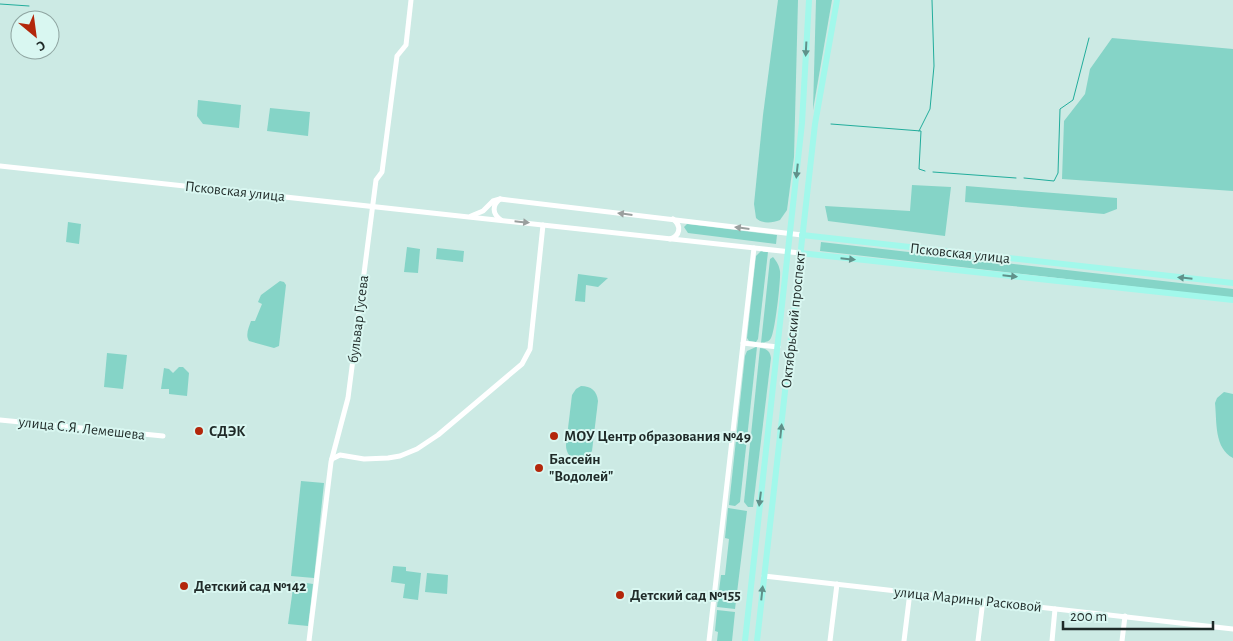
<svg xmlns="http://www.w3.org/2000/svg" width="1233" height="641" viewBox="0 0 1233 641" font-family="'Alegreya Sans',sans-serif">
	<rect width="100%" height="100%" fill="#cceae4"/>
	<g fill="#85d4c7">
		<path d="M778 0H798L794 157 787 210 780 220C772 223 762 224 756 218L754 204 763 115Z"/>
		<path d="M816 0H832L813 110Z"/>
		<path d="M1112 38 1233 49V191L1062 179 1064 121 1085 94 1090 69Z"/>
		<path d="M198 100 241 105 239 128 203 124 197 116Z"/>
		<path d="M270 108 310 112 308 136 267 131Z"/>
		<path d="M912 185 951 187 945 236 828 221 825 206 910 211Z"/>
		<path d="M966 186 1117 198V209L1104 214 965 202Z"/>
		<path d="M68 222 81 224 79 244 66 242Z"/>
		<path d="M687 224 777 235 776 244 688 233 684 227Z"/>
		<path d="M821 242 1233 289V298L820 251Z"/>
		<path d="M407 247 420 249 418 273 404 272Z"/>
		<path d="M437 248 464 251 463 262 436 259Z"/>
		<path d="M761 251 768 252 758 339 756 342 749 341 747 338 756 256Z"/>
		<path d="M773 257C777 262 779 265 780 271 781 279 775 332 771 338 769 342 765 342 761 343L770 259Z"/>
		<path d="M578 274 608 278 598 287 586 285 585 302 575 301Z"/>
		<path d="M280 281 284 282 286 285 279 346 274 348 249 341C245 335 249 327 251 321H255L262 304 258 302 261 295Z"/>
		<path d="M756 347H757L740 502 735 506 729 505 745 356 747 351Z"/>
		<path d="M760 348C767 349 770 351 771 358L753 507H748L744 502Z"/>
		<path d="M107 353 127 355 123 389 104 387Z"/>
		<path d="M179 367H183L189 373 187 396 169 394V389H161L164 368 169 369 173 373Z"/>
		<path d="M581 386C591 386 597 391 598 401L592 451 588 456 580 460C571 459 566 454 566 445L572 395 576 389Z"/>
		<path d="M1224 392 1233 394V458C1214 448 1217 422 1215 403L1217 398Z"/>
		<path d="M301 481 324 483 314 578 291 576Z"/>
		<path d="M728 508 747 511 735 609 717 607 721 575H725L729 539 725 538Z"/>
		<path d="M393 566 406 567V571L421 573 418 600 403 598 405 584 391 582Z"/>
		<path d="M427 573 448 575 447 594 425 592Z"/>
		<path d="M294 581 313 584 308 626 288 624Z"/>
		<path d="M717 610 735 612 732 641H717L718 632 715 631Z"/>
	</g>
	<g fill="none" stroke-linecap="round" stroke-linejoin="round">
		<g stroke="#22ad9c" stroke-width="1">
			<path d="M0 4 29 6"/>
			<path d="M831 124 921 131 919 169 925 171"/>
			<path d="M919 131 930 109 934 66 932 0"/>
			<path d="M933 172 1016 178"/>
			<path d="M1024 178 1054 181 1058 173 1060 109 1073 100 1089 38"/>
		</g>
		<g stroke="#fff" stroke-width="5">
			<path d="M0 166 800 253"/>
			<path d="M500 199C492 205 492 214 501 220"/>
			<path d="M471 216 483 211 493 201 500 199 802 235"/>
			<path d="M670 239C680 236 682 226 673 219"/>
			<path d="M743 343 778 347"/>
			<path d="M0 420 163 436"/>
			<path d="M332 459 340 455 364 459 388 458 400 456 417 449 438 435 522 364 530 349 543 225"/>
			<path d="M764 576 1233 629"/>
			<path d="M309 641 331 462 348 398 376 180 382 172 397 56 406 45 411 0"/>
			<path d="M709 641 754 248"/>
			<path d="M830 641 837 584"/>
			<path d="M904 641 910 592"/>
			<path d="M978 641 983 600"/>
			<path d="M1052 641 1055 609"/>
			<path d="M1122 641 1125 616"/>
		</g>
		<g stroke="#a2f8eb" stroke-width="6">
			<path d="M802 235 1233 283"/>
			<path d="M800 253 1233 300"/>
			<path d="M745 641 802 123 809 0"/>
			<path d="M757 641 815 124 837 0"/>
		</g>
	</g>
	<defs><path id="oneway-solid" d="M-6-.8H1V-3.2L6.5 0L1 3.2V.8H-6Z" transform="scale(1.25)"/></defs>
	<g fill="#60918a">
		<use href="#oneway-solid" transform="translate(806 49) rotate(93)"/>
		<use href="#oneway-solid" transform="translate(797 171) rotate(96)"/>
		<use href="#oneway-solid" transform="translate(848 259) rotate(6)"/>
		<use href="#oneway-solid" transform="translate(1010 276) rotate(6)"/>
		<use href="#oneway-solid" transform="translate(1185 278) rotate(-174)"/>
		<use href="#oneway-solid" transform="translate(781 431) rotate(-84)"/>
		<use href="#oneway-solid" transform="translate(760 499) rotate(97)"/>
		<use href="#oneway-solid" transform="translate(762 593) rotate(-84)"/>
	</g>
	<g fill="#9a9f9e">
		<use href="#oneway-solid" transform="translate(625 214) rotate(-173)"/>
		<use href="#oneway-solid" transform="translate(522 222) rotate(6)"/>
		<use href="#oneway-solid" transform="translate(742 228) rotate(-173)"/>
	</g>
	<g fill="#b3270b" stroke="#d9f7f1" stroke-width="2">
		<circle cx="199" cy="431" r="5"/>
		<circle cx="554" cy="436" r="5"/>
		<circle cx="539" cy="468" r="5"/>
		<circle cx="184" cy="586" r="5"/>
		<circle cx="620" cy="595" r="5"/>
	</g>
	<g text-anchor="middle" stroke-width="4" stroke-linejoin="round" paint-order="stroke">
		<g font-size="15" fill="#1f2a28" stroke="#d9f7f1">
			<text transform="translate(235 191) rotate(6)" y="5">Псковская улица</text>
			<text transform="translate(960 253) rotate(6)" y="5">Псковская улица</text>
			<text transform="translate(358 319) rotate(-83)" y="5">бульвар Гусева</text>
			<text transform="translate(793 320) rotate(-84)" y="5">Октябрьский проспект</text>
			<text transform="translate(82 428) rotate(6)" y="5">улица С.Я. Лемешева</text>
			<text transform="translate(968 599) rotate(6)" y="5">улица Марины Расковой</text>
		</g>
		<g font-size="15" font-weight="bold" fill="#1f2a28" stroke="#d9f7f1" text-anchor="start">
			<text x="209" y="436">СДЭК</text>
			<text x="564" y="441">МОУ Центр образования №49</text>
			<text x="549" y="464">Бассейн<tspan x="549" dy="17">"Водолей"</tspan></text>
			<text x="194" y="591">Детский сад №142</text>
			<text x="630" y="600">Детский сад №155</text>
		</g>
	</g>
	<g transform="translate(35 35) rotate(151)"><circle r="24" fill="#d9f7f1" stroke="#8fa5a1"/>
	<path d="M0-4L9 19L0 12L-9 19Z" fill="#b3270b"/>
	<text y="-8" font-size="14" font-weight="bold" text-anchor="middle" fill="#1f2a28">С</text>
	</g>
	<path d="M1063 621v8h150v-8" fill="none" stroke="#1f2a28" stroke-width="2.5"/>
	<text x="1070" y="621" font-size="15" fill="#1f2a28" stroke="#d9f7f1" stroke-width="4" paint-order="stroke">200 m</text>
</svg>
